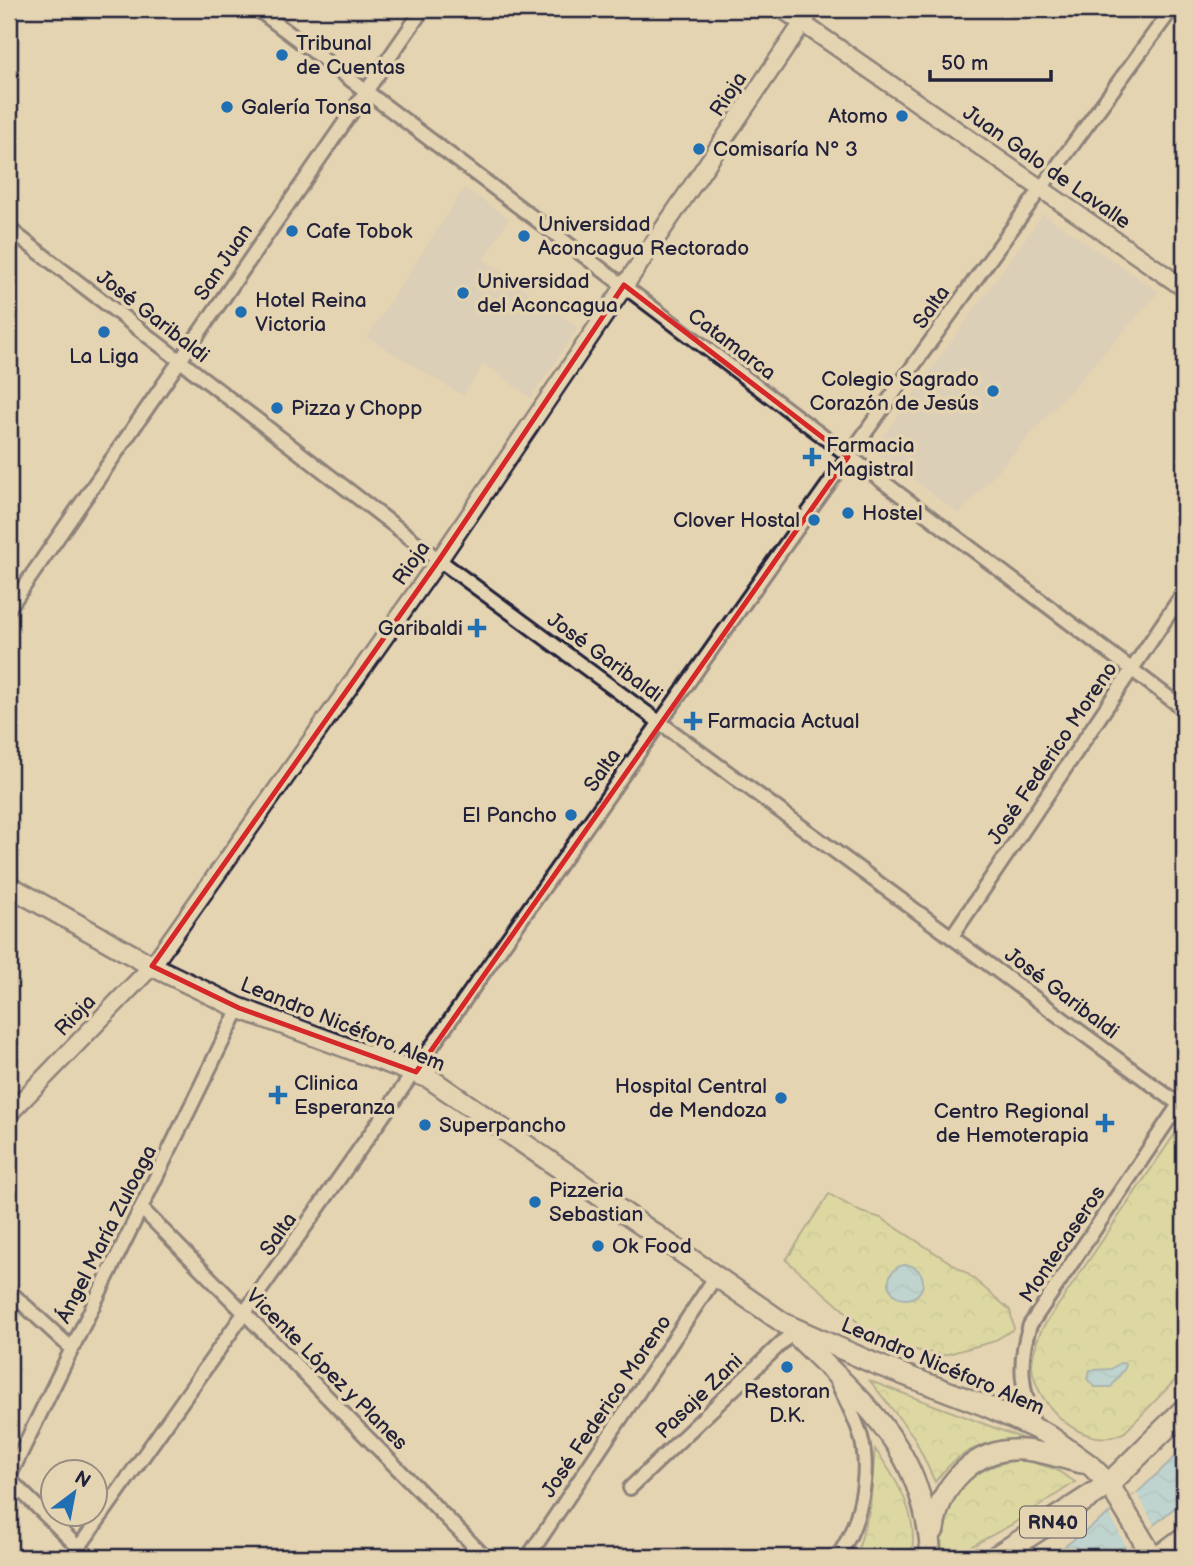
<svg xmlns="http://www.w3.org/2000/svg" width="1193" height="1566" viewBox="0 0 1193 1566" font-family="'Balsamiq Sans',sans-serif">
	<defs>
		<pattern id="park-crowns" width="20" height="18" patternUnits="userSpaceOnUse" patternTransform="scale(1.75)"><rect width="20" height="18" fill="#d2de91"/><path d="M2 6a3 3 0 1 1 6 0M12 15a3 3 0 1 1 6 0" fill="none" stroke="#b4be7e"/></pattern>
		<pattern id="water-waves" width="16" height="10" patternUnits="userSpaceOnUse" patternTransform="scale(1.75)"><rect width="16" height="10" fill="#92d5f4"/><path d="M0 5q4-4 8 0t8 0" fill="none" stroke="#7eb7d2"/></pattern>
	</defs>
	<rect width="100%" height="100%" fill="#e5d4b1"/>
	<filter id="ink" filterUnits="userSpaceOnUse"><feTurbulence type="fractalNoise" baseFrequency=".0143" numOctaves="2"/><feDisplacementMap in="SourceGraphic" scale="14" xChannelSelector="R" yChannelSelector="G"/><feConvolveMatrix kernelMatrix="1 2 1 2 8 2 1 2 1" color-interpolation-filters="sRGB"/></filter>
	<g filter="url(#ink)">
		<g fill="#d1cabf">
			<path d="M464 188 509 218 484 259 578 328 531 398 484 364 463 396 367 337Z"/>
			<path d="M1043 214 1159 292 959 514 873 450Z"/>
		</g>
		<g fill="url(#park-crowns)" stroke="#7a8066" stroke-width="2">
			<path d="M1181 1125 1184 1127V1371L1125 1432C1085 1454 1035 1405 1032 1366 1032 1354 1037 1340 1042 1329Z"/>
			<path d="M829 1194 861 1212 881 1218 968 1274 1010 1310 1014 1329 992 1342 944 1355 884 1345 786 1260Z"/>
			<path d="M870 1381 1027 1440C987 1439 959 1449 935 1482L914 1437Z"/>
			<path d="M875 1449C898 1481 920 1517 911 1557H856L870 1508Z"/>
			<path d="M1028 1461 1055 1469 1075 1482 1011 1525 952 1557H943C933 1504 973 1458 1028 1461Z"/>
		</g>
		<g fill="url(#water-waves)" stroke="#658daa" stroke-width="2">
			<circle cx="906" cy="1282" r="17"/>
			<path d="M1120 1363 1126 1364 1125 1368 1111 1387H1095L1087 1379 1090 1370 1111 1369Z"/>
			<path d="M1184 1448V1500L1115 1557H1050L1137 1493Z"/>
		</g>
		<path fill="#e5d4b1" d="M1137 1493 1154 1525 1127 1548 1110 1515Z"/>
		<g fill="none" stroke-linecap="round" stroke-linejoin="round">
			<defs>
				<g id="minor">
					<path d="M257 9 1184 709"/>
					<path d="M9 229 439 560 1184 1108"/>
					<path d="M9 608 423 9"/>
					<path d="M952 936 1184 592"/>
					<path d="M141 1208 485 1557"/>
					<path d="M9 1291 70 1347"/>
					<path d="M837 1382C845 1399 856 1418 861 1437 871 1474 860 1526 837 1557"/>
					<path d="M1035 1428C1022 1390 1017 1363 1030 1325L1182 1100"/>
					<path d="M9 1477 239 1008"/>
					<path d="M9 1479 88 1557"/>
					<path d="M630 1488 793 1332"/>
					<path d="M72 1557C438 1041 797 519 1172 9"/>
					<path d="M528 1557 716 1276"/>
				</g>
				<g id="tertiary">
					<path d="M782 9 1184 288"/>
					<path d="M9 1114 152 966 439 560 812 9"/>
				</g>
				<g id="secondary">
					<path d="M9 886 152 966 239 1008 429 1078 785 1324 873 1363 986 1406 1047 1434 1090 1465 1109 1484 1153 1557"/>
					<path d="M793 1332C865 1405 924 1447 931 1557"/>
					<path d="M934 1530C939 1485 975 1447 1023 1450 1043 1451 1063 1459 1082 1463"/>
				</g>
				<g id="trunk">
					<path d="M996 1557 1109 1484 1184 1410"/>
					<path d="M1159 1557 1184 1538"/>
				</g>
			</defs>
			<use href="#minor" stroke="#22223b" stroke-width="18"/>
			<use href="#tertiary" stroke="#22223b" stroke-width="21"/>
			<use href="#secondary" stroke="#22223b" stroke-width="24"/>
			<use href="#trunk" stroke="#22223b" stroke-width="26"/>
			<use href="#minor" stroke="#e5d4b1" stroke-width="12"/>
			<use href="#tertiary" stroke="#e5d4b1" stroke-width="16"/>
			<use href="#secondary" stroke="#e5d4b1" stroke-width="19"/>
			<use href="#trunk" stroke="#e5d4b1" stroke-width="21"/>
		</g>
	</g>
	<path d="M0 0H1193V1566H0ZM624 285 848 457 416 1072 239 1008 152 966 439 560Z" fill="#e5d4b1" fill-opacity=".55" fill-rule="evenodd"/>
	<path fill="none" stroke="#d62828" stroke-width="5" stroke-linejoin="round" d="M624 285 848 457 416 1072 239 1008 152 966 439 560Z"/>
	<g fill="#1f6fb2" stroke="#e5d4b1" stroke-width="2.5">
		<circle cx="282" cy="55" r="7"/>
		<circle cx="227" cy="107" r="7"/>
		<circle cx="902" cy="116" r="7"/>
		<circle cx="699" cy="149" r="7"/>
		<circle cx="292" cy="231" r="7"/>
		<circle cx="524" cy="236" r="7"/>
		<circle cx="463" cy="293" r="7"/>
		<circle cx="241" cy="312" r="7"/>
		<circle cx="104" cy="332" r="7"/>
		<circle cx="993" cy="391" r="7"/>
		<circle cx="277" cy="408" r="7"/>
		<path d="M808.5 446.5h7v7h7v7h-7v7h-7v-7h-7v-7h7z"/>
		<circle cx="848" cy="513" r="7"/>
		<circle cx="814" cy="520" r="7"/>
		<path d="M473.5 617.5h7v7h7v7h-7v7h-7v-7h-7v-7h7z"/>
		<path d="M689.5 710.5h7v7h7v7h-7v7h-7v-7h-7v-7h7z"/>
		<circle cx="571" cy="815" r="7"/>
		<path d="M274.5 1084.5h7v7h7v7h-7v7h-7v-7h-7v-7h7z"/>
		<circle cx="781" cy="1098" r="7"/>
		<path d="M1101.5 1112.5h7v7h7v7h-7v7h-7v-7h-7v-7h7z"/>
		<circle cx="425" cy="1125" r="7"/>
		<circle cx="535" cy="1202" r="7"/>
		<circle cx="598" cy="1246" r="7"/>
		<circle cx="787" cy="1367" r="7"/>
	</g>
	<g text-anchor="middle" stroke-width="7" stroke-linejoin="round" paint-order="stroke">
		<rect fill="#e5d4b1" stroke="#5c575e" stroke-width="2" x="1020" y="1506.5" width="66" height="31" rx="5"/>
		<g font-size="19" font-weight="bold" fill="#22223b">
			<text x="1053" y="1529">RN40</text>
		</g>
		<g font-size="21" fill="#22223b" stroke="#e5d4b1" text-anchor="start">
			<text x="296" y="50">Tribunal<tspan x="296" dy="24">de Cuentas</tspan></text>
			<text x="241" y="114">Galería Tonsa</text>
			<text x="888" y="123" text-anchor="end">Atomo</text>
			<text x="713" y="156">Comisaría Nº 3</text>
			<text x="538" y="231">Universidad<tspan x="538" dy="24">Aconcagua Rectorado</tspan></text>
			<text x="306" y="238">Cafe Tobok</text>
			<text x="477" y="288">Universidad<tspan x="477" dy="24">del Aconcagua</tspan></text>
			<text x="255" y="307">Hotel Reina<tspan x="255" dy="24">Victoria</tspan></text>
			<text x="104" y="363" text-anchor="middle">La Liga</text>
			<text x="979" y="386" text-anchor="end">Colegio Sagrado<tspan x="979" dy="24">Corazón de Jesús</tspan></text>
			<text x="291" y="415">Pizza y Chopp</text>
			<text x="826" y="452">Farmacia<tspan x="826" dy="24">Magistral</tspan></text>
			<text x="862" y="520">Hostel</text>
			<text x="800" y="527" text-anchor="end">Clover Hostal</text>
			<text x="463" y="635" text-anchor="end">Garibaldi</text>
			<text x="707" y="728">Farmacia Actual</text>
			<text x="557" y="822" text-anchor="end">El Pancho</text>
			<text x="294" y="1090">Clinica<tspan x="294" dy="24">Esperanza</tspan></text>
			<text x="767" y="1093" text-anchor="end">Hospital Central<tspan x="767" dy="24">de Mendoza</tspan></text>
			<text x="1089" y="1118" text-anchor="end">Centro Regional<tspan x="1089" dy="24">de Hemoterapia</tspan></text>
			<text x="439" y="1132">Superpancho</text>
			<text x="549" y="1197">Pizzeria<tspan x="549" dy="24">Sebastian</tspan></text>
			<text x="612" y="1253">Ok Food</text>
			<text x="787" y="1398" text-anchor="middle">Restoran<tspan x="787" dy="24">D.K.</tspan></text>
		</g>
		<g font-size="21" fill="#22223b" stroke="#e5d4b1">
			<text transform="translate(728 94) rotate(-56)" y="7">Rioja</text>
			<text transform="translate(1047 167) rotate(35)" y="7">Juan Galo de Lavalle</text>
			<text transform="translate(223 262) rotate(-56)" y="7">San Juan</text>
			<text transform="translate(931 307) rotate(-55)" y="7">Salta</text>
			<text transform="translate(153 316) rotate(38)" y="7">José Garibaldi</text>
			<text transform="translate(732 344) rotate(37)" y="7">Catamarca</text>
			<text transform="translate(411 563) rotate(-55)" y="7">Rioja</text>
			<text transform="translate(605 657) rotate(36)" y="7">José Garibaldi</text>
			<text transform="translate(1052 753) rotate(-56)" y="7">José Federico Moreno</text>
			<text transform="translate(602 770) rotate(-55)" y="7">Salta</text>
			<text transform="translate(1062 993) rotate(37)" y="7">José Garibaldi</text>
			<text transform="translate(75 1015) rotate(-46)" y="7">Rioja</text>
			<text transform="translate(343 1024) rotate(22)" y="7">Leandro Nicéforo Alem</text>
			<text transform="translate(106 1234) rotate(-63)" y="7">Ángel María Zuloaga</text>
			<text transform="translate(278 1234) rotate(-55)" y="7">Salta</text>
			<text transform="translate(1062 1244) rotate(-56)" y="7">Montecaseros</text>
			<text transform="translate(943 1366) rotate(23)" y="7">Leandro Nicéforo Alem</text>
			<text transform="translate(327 1369) rotate(45)" y="7">Vicente López y Planes</text>
			<text transform="translate(699 1396) rotate(-44)" y="7">Pasaje Zani</text>
			<text transform="translate(606 1406) rotate(-56)" y="7">José Federico Moreno</text>
		</g>
	</g>
	<rect width="1193" height="1566" fill="none" stroke="#e5d4b1" stroke-width="35"/>
	<rect x="18" y="18" width="1158" height="1531" fill="none" stroke="#22223b" stroke-width="2.5" filter="url(#ink)"/>
	<g transform="translate(74 1493) rotate(32)"><circle r="33" fill="#e5d4b1" stroke="#978d82" stroke-width="2"/>
	<path d="M0-5L12 26L0 18L-12 26Z" fill="#1f6fb2"/>
	<text y="-10" font-size="19" font-weight="bold" text-anchor="middle" fill="#22223b">N</text>
	</g>
	<path d="M930 70v10h121v-10" fill="none" stroke="#22223b" stroke-width="3.5"/>
	<text x="941" y="70" font-size="21" fill="#22223b" stroke="#e5d4b1" stroke-width="5" paint-order="stroke">50 m</text>
</svg>
